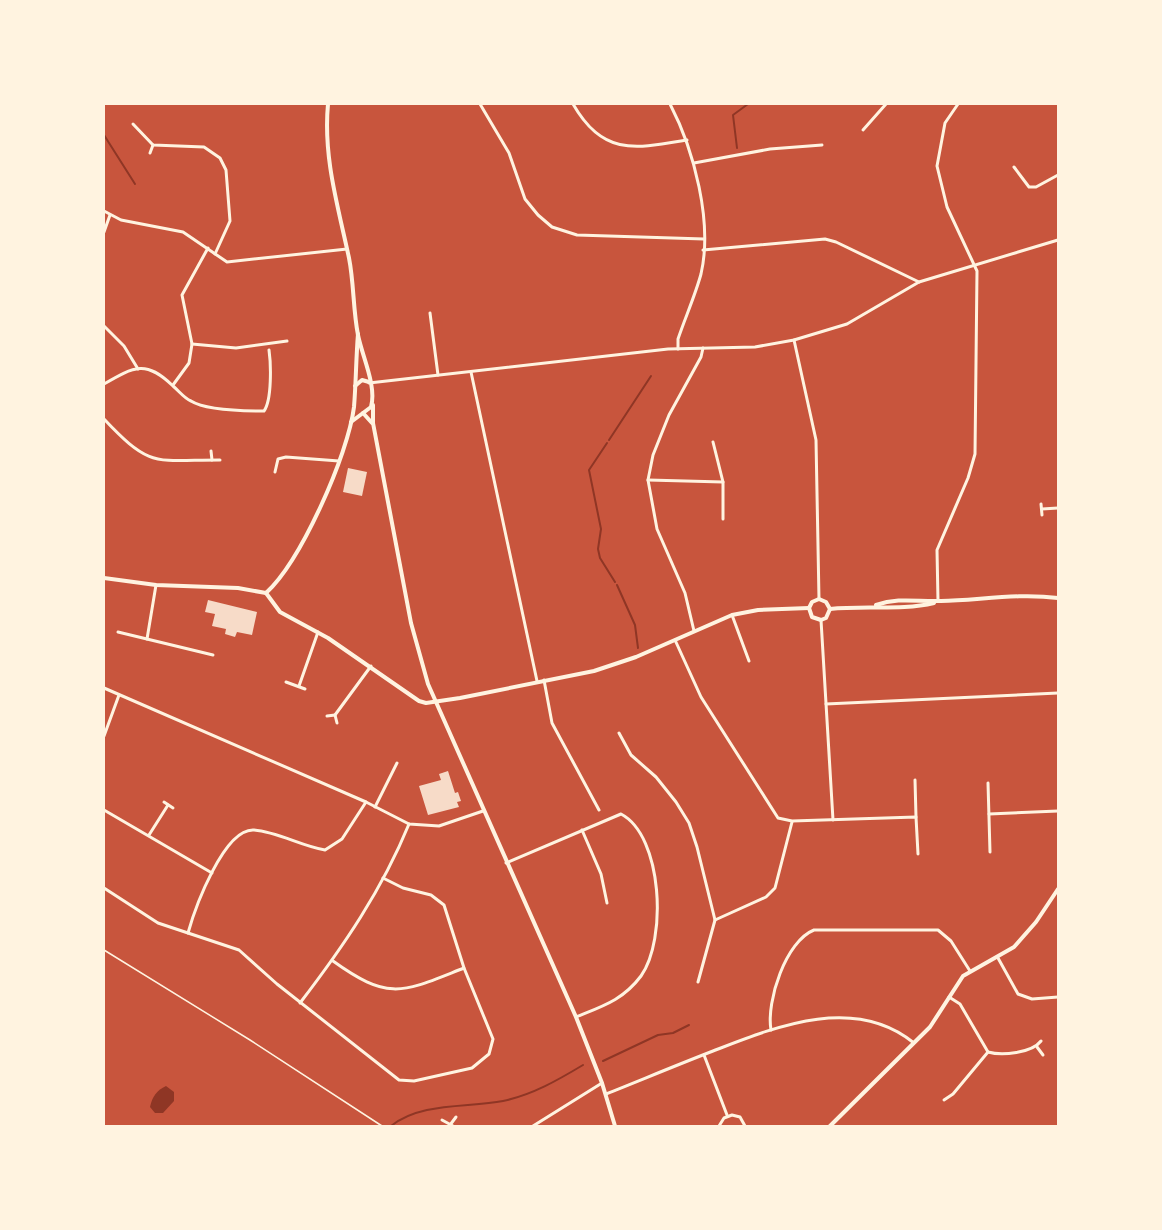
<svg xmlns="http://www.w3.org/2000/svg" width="1162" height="1230" viewBox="0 0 1162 1230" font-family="'Varela Round',sans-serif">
	<rect width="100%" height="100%" fill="#c8553d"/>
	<path fill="#8f3625" d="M166 1086 174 1092V1101L163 1113H155L150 1107C152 1097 157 1090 166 1086Z"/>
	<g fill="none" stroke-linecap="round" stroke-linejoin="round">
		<g stroke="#8f3625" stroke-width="2">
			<path d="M104 135 135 184"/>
			<path d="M737 148 733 115 748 104"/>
			<path d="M609 440 651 376"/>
			<path d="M607 443 589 470 601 529 598 549 600 558 615 582"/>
			<path d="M617 585 635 625 638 648"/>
			<path d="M603 1061 658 1035 673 1033 689 1025"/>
			<path d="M391 1126C421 1102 467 1108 503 1101 532 1095 558 1080 583 1065"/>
		</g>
	</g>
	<g fill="#f7dbc8">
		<path d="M348 468 367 472 362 496 343 492Z"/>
		<path d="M208 600 257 612 252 635 237 632 235 637 225 634 226 629 212 626 215 614 205 612Z"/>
		<path d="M448 771 455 793 458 792 461 801 457 802 459 807 428 815 419 786 441 780 439 774Z"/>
	</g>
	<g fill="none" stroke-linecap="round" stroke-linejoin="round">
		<path stroke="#fff3e0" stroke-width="1.5" d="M104 950 250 1040 382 1126"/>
		<g stroke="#fff3e0" stroke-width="3">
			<path d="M480 104 509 153 525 199 538 215 552 227 577 235 704 239"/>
			<path d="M573 104C603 156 634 149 687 140"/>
			<path d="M670 104C694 150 713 222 701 274 695 296 685 318 678 339V349"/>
			<path d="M133 124 153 145 204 147 220 158 226 170 230 221 215 254"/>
			<path d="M863 130 886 104"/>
			<path d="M150 153 153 145"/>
			<path d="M694 163 770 149 822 145"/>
			<path d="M1014 167 1029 187H1036L1058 175"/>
			<path d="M104 211 121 220 183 232 227 262 347 249"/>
			<path d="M104 232 110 215"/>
			<path d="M703 250 825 239 836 242 919 282"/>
			<path d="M430 313 438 375"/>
			<path d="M104 326 124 346 138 369"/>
			<path d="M794 340 816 440 819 599"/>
			<path d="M192 344 236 348 287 341"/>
			<path d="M471 372 537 681"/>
			<path d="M369 383 668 349 755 347 794 340 847 324 919 282 1058 240"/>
			<path d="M104 384C135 366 146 360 173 386 179 391 184 398 191 401 205 410 247 411 264 411 272 400 271 364 269 350"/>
			<path d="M173 385 189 363 192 344 182 295 208 248"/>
			<path d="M104 419C151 469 155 460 220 460"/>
			<path d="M713 442 723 482V519"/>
			<path d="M211 451 212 460"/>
			<path d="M275 472 278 459 286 457 339 461"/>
			<path d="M648 480 723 482"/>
			<path d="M1041 504 1042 515"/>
			<path d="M1042 509 1058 508"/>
			<path d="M938 601 937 550 968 478 975 454 977 271 947 207 937 166 945 123 958 104"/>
			<path d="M732 615 749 661"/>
			<path d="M821 620 833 820"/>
			<path d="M694 631 685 593 657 529 648 480 653 455 669 415 701 357 703 348"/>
			<path d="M118 632 213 655"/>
			<path d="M147 639 156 585"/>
			<path d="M675 640 701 697 778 818 792 821 916 817 918 854"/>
			<path d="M544 680 552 723 599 810"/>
			<path d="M286 682 305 689"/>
			<path d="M299 686 318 632"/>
			<path d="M104 688 366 802 409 824 439 826 483 811"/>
			<path d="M826 704 1058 693"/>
			<path d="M335 715 371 666"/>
			<path d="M327 716 335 715 337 723"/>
			<path d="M619 733 631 755 656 777 676 802 689 823 697 847 715 920 698 982"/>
			<path d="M104 736 119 695"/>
			<path d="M915 780 916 817"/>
			<path d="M988 783 990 852"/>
			<path d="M164 802 173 808"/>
			<path d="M375 807 397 763"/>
			<path d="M104 810 212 873"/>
			<path d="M989 814 1058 811"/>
			<path d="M582 830 601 874 607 903"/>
			<path d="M149 835 168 805"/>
			<path d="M506 863 621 814C663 836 667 940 641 976 623 1000 603 1006 576 1017"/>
			<path d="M104 888 158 923 239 950 277 984 399 1080 414 1081 472 1068 489 1054 493 1039 464 968 444 905 431 895 403 888 383 878"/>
			<path d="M715 920 766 897 775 888 792 822"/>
			<path d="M188 933C195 908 224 828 254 830 278 832 301 846 325 850L342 839 366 802"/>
			<path d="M998 958 1018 994 1032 999 1058 997"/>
			<path d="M333 961C390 1002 403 992 464 968"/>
			<path d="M949 997 960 1004 988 1052C1002 1056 1032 1053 1041 1041"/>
			<path d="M300 1003C343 947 382 890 409 824"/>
			<path d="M771 1030C766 1001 786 941 814 930H938L951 941 970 971"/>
			<path d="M1037 1047 1043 1055"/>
			<path d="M704 1055 727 1115"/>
			<path d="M606 1094C641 1080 677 1065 713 1051 775 1027 854 994 914 1043"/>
			<path d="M944 1100 953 1094 988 1052"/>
			<path d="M442 1120 453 1126"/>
			<path d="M450 1125 456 1117"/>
			<path d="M533 1126 602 1083"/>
			<path d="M719 1126 724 1118 732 1115 740 1117 745 1126"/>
		</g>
		<g stroke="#fff3e0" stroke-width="4">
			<path d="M373 405V423L411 623 428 684 576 1017 602 1083 615 1126"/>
			<path d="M363 413 372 423"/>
			<path d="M266 593 280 612 328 638 419 701 426 703 460 698 594 671 636 657 732 615 758 610 809 608"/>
			<path d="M876 605C899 597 918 602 941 601 980 600 1019 593 1058 598"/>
			<path d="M809 608 812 617 821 620 826 618 830 609"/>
			<path d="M809 608 812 602 819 599 826 602 830 609"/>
			<path d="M830 609C865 605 901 611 934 603"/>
			<path d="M830 1126 930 1027 963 976 1014 947 1036 922 1058 889"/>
		</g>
		<g stroke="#fff3e0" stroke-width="4">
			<path d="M328 104C323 157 338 206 349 258 354 283 353 310 358 335 362 356 377 386 371 407L351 422"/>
			<path d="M355 386 362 380 369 382"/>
			<path d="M104 578 156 585 238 588 266 593C301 561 348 455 354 407 356 383 356 358 358 334"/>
		</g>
	</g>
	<rect width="1162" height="1230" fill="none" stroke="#fff3e0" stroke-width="210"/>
</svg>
